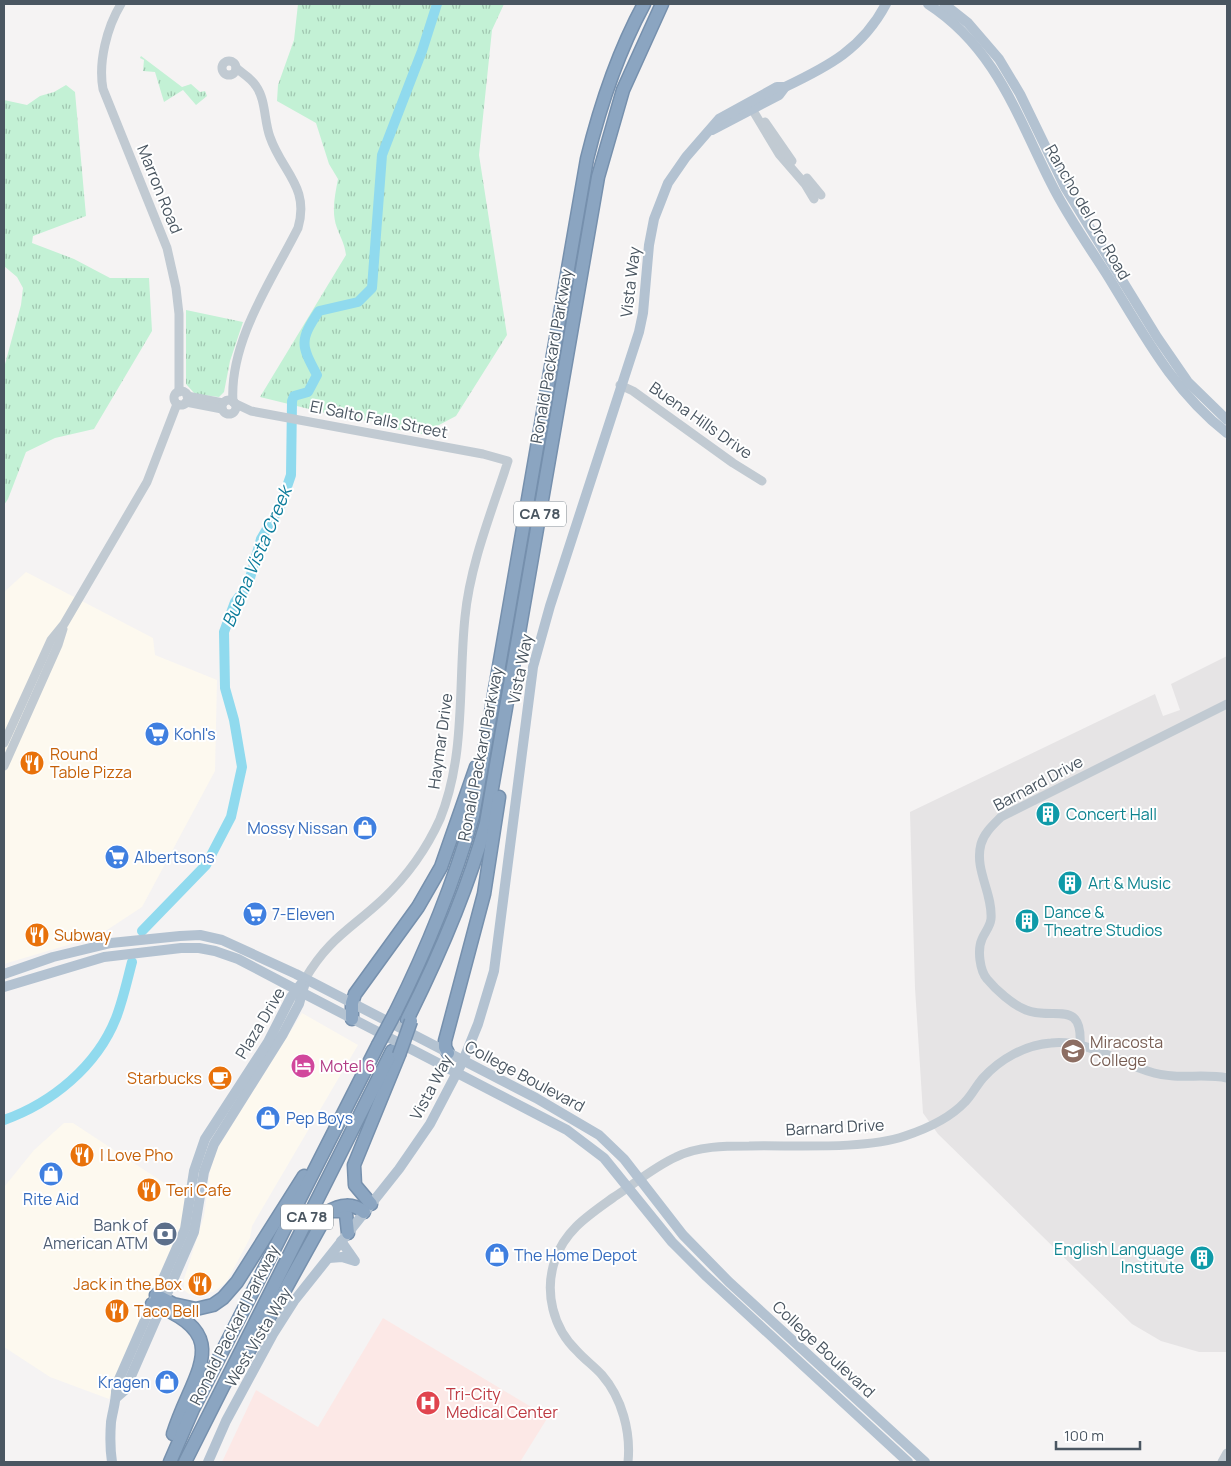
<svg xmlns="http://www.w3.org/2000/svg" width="1231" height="1466" viewBox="0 0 1231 1466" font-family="Manrope,sans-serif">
	<defs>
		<pattern id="grass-tufts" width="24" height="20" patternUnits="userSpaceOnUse" patternTransform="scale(1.25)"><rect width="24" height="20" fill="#c3f1d5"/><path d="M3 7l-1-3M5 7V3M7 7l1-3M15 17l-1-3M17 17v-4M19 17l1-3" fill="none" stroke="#a0c6b0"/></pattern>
	</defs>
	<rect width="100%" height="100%" fill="#f5f3f3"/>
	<g fill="#fdf9ef">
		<path d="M26 572 153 638 155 655 217 680 215 771 142 907 98 936 4 964V592Z"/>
		<path d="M302 1013 358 1045 252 1226 250 1238 226 1283 213 1292 189 1294 184 1290V1279L204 1216 210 1171 217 1149Z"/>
		<path d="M64 1123H73L187 1198 182 1224 150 1296 109 1399 50 1377 4 1347V1187L34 1150Z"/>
	</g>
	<path fill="#e6e4e5" d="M1227 656V1352H1199L1161 1341 1132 1324 938 1134 923 1113 915 988 910 812 1155 694 1163 716 1180 710 1171 684Z"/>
	<path fill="#fce8e6" d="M383 1318 548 1417 520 1462H222L256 1390 318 1427Z"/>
	<g fill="url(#grass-tufts)">
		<path d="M298 4H504L492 30 479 155 507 335 456 416 422 434 394 429 384 421 354 420 260 397 346 255C344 242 341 239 337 228 331 212 335 195 338 179L329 164 316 123 277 101 278 85 294 40Z"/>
		<path d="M141 56 182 87 191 84 200 92 205 91 207 96 196 105 183 90 164 102 155 72 143 71 144 60 140 58Z"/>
		<path d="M66 85 75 92 86 216 33 236 32 243 74 259 110 278H149L152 331 94 429 55 438 26 452 8 499 4 505V368L21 305 23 288 17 277 4 266V100L27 105 40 96 54 92Z"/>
		<path d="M186 310 243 322 230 361 224 392 219 397 195 394 186 384Z"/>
	</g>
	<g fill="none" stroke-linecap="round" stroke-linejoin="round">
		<g stroke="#90daee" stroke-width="10">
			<path d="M142 931 206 865 231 817 242 767 234 720 225 688 224 632 235 602 248 585 261 539 280 507 291 475 292 401 294 396 308 392 317 375C301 345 299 341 319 311L358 302 372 288 382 155 422 51 437 4"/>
			<path d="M4 1120C52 1103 97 1066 116 1018 123 1000 127 981 132 962"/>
		</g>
		<defs>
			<g id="highway">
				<path d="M395 1013C427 949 453 885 473 816L587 159C600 106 618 52 644 4"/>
				<path d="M352 1019V1003L355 994 418 907 441 867 476 767"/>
				<path d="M407 1020C439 956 467 892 486 823L598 177 623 90 662 4"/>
				<path d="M448 1053 445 1047V1041L484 894 499 797"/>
				<path d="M371 1204 355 1185 354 1165 399 1055"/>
				<path d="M330 1211H341L346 1214 348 1233"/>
				<path d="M156 1295 173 1304 196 1309 213 1305 223 1298 237 1282 304 1176"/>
				<path d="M152 1304C238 1335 191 1374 173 1434"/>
				<path d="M245 1357 276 1306 328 1212C340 1204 353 1203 364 1212"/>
				<path d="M170 1462 193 1409 378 1045"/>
				<path d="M185 1462 392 1051"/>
			</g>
		</defs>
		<use href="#highway" stroke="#7690ad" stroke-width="15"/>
		<g stroke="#c1cad2" stroke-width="9">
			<path d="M121 4C107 27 98 62 103 89L167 248 176 288 179 314V392"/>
			<circle cx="229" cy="68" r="7"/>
			<path d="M752 109 779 154 805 184 814 199"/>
			<path d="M765 122 792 161"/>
			<path d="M807 178 821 195"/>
			<path d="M620 385 633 391 733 463 762 481"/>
			<circle cx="181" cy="398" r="7"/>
			<path d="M187 396 223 403"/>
			<circle cx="229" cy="407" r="7"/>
			<path d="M186 402 222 409"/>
			<path d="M233 402C229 341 272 280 298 228 310 187 282 172 270 137 264 121 266 100 256 86 251 78 242 73 236 68"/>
			<path d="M234 403 251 411 483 454 508 461C492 511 470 564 465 617 458 684 466 755 440 819 427 848 406 877 383 899 351 929 329 938 305 979"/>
			<path d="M4 743 51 640 64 624 147 482 177 404"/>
			<path d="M4 766 58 645 63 629"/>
			<path d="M1080 1045C1083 998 1053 1021 1026 1010 1013 1005 996 990 987 979 980 971 977 950 982 939 985 932 990 927 991 919 993 893 974 870 981 844 984 833 993 825 1001 817L1227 704"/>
			<path d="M628 1462C631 1432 622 1398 602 1375 594 1366 585 1360 577 1351 553 1328 544 1292 555 1260 565 1230 589 1215 614 1197 634 1184 654 1167 676 1157 698 1146 725 1146 749 1146 793 1145 864 1150 905 1136 926 1129 950 1118 965 1102 972 1095 976 1086 983 1078 1000 1059 1025 1045 1051 1043 1089 1039 1119 1064 1154 1073 1178 1080 1203 1073 1227 1078"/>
			<path d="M1222 1462 1227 1453"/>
		</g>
		<g stroke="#b3c2d1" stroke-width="10">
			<path d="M928 4C996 48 1017 116 1052 185 1068 217 1090 248 1109 278 1144 335 1174 392 1227 433"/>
			<path d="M944 4 968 23 999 59 1020 94 1066 189 1157 337 1188 382 1227 420"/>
			<path d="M712 130 779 95 785 87C829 66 862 49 886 4"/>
			<path d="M4 974 53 957 111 943 180 936 200 935 222 940 296 974 536 1098 599 1135 624 1159 683 1235 729 1282 925 1462"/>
			<path d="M4 987 104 957 181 948H199L215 951 238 959 299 991 567 1130 604 1158 672 1242 705 1275 908 1462"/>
			<path d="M329 1258 342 1257 355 1261 341 1241"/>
			<path d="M117 1397 125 1390 194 1232 204 1172 214 1144 283 1034 299 1004 304 986"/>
			<path d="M112 1462C110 1449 110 1436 111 1422 113 1409 117 1399 116 1386L185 1229 194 1171 205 1139 268 1042 291 997 301 984"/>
			<path d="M208 1462 226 1421 273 1334 294 1301 399 1169 430 1124 463 1061 478 1024 494 971 533 667 550 606 639 332 643 313 649 245 654 219 668 183 686 157 719 119 777 87H785"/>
		</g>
		<use href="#highway" stroke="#8ba5c1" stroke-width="12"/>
		<defs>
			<g id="highway-bridge">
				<path d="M378 1045 395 1013"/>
				<path d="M399 1055 411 1021"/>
			</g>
		</defs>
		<use href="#highway-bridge" stroke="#7690ad" stroke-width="15" stroke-linecap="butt"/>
		<use href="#highway-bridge" stroke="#8ba5c1" stroke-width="12"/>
	</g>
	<defs>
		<symbol id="supermarket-disc" viewBox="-11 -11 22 22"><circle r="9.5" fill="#3f7fe0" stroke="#fff"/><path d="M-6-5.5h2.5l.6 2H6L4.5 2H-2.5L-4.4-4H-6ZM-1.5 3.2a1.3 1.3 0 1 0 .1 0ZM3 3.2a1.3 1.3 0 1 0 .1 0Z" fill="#fff"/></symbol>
		<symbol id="restaurant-disc" viewBox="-11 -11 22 22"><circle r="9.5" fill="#e8710a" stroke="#fff"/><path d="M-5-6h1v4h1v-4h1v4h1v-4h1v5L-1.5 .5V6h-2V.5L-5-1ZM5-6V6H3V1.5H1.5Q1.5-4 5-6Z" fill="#fff"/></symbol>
		<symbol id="building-disc" viewBox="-11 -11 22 22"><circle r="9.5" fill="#0f9aa8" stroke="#fff"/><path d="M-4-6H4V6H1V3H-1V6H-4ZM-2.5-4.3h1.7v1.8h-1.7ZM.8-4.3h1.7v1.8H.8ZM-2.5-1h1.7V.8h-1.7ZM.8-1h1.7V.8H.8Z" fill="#fff"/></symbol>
		<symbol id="shop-disc" viewBox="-11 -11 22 22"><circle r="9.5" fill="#3f7fe0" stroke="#fff"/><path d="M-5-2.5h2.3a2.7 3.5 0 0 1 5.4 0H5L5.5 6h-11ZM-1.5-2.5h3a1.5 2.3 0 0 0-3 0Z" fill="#fff"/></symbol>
		<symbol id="university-disc" viewBox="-11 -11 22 22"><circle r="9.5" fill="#8d6e63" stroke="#fff"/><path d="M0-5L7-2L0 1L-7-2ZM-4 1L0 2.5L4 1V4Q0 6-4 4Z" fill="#fff"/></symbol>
		<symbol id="hotel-disc" viewBox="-11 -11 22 22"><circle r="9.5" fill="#d1479c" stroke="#fff"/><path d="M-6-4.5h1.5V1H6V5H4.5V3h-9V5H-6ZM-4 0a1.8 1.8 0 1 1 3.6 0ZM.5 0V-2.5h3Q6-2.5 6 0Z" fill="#fff"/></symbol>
		<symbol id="cafe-disc" viewBox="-11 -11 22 22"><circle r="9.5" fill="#e8710a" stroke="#fff"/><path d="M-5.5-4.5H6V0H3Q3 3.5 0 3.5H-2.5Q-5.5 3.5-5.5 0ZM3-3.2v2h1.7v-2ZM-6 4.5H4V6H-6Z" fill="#fff"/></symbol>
		<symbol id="bank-disc" viewBox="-11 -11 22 22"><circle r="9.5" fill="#5c6f8a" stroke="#fff"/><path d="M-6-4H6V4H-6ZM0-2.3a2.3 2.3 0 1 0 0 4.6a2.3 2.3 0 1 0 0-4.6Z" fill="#fff"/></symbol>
		<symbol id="hospital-disc" viewBox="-11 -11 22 22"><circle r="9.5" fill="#e0444e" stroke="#fff"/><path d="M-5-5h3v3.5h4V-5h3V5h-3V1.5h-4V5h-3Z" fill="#fff"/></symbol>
	</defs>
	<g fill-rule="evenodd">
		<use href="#supermarket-disc" x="143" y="720" width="28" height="28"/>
		<use href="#restaurant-disc" x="18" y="749" width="28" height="28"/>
		<use href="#building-disc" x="1034" y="800" width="28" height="28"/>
		<use href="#shop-disc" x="351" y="814" width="28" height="28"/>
		<use href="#supermarket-disc" x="103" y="843" width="28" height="28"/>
		<use href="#building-disc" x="1056" y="869" width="28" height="28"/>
		<use href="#supermarket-disc" x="241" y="900" width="28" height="28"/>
		<use href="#building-disc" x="1013" y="907" width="28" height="28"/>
		<use href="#restaurant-disc" x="23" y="921" width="28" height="28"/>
		<use href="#university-disc" x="1059" y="1037" width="28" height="28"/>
		<use href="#hotel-disc" x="289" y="1052" width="28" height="28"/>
		<use href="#cafe-disc" x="206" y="1064" width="28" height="28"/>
		<use href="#shop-disc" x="254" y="1104" width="28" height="28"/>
		<use href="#restaurant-disc" x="68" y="1141" width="28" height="28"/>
		<use href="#shop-disc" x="37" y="1160" width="28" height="28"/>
		<use href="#restaurant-disc" x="135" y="1176" width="28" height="28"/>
		<use href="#bank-disc" x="151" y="1220" width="28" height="28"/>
		<use href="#shop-disc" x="483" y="1241" width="28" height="28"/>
		<use href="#building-disc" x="1188" y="1244" width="28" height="28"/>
		<use href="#restaurant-disc" x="186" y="1270" width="28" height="28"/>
		<use href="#restaurant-disc" x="103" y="1297" width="28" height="28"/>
		<use href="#shop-disc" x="153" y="1368" width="28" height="28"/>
		<use href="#hospital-disc" x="414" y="1389" width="28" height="28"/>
	</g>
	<g text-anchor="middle" stroke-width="4" stroke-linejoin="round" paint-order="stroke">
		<g fill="#fff" stroke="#808990" stroke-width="1">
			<rect x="514" y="501.5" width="52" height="25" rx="4"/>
			<rect x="281" y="1204.5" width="52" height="25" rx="4"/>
		</g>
		<g font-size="15" font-weight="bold" fill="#4a5661">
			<text x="540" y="519">CA 78</text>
			<text x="307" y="1222">CA 78</text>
		</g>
		<g font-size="16" fill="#4a5661" stroke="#fff">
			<text transform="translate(160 189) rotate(68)" y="6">Marron Road</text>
			<text transform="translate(1088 212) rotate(60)" y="6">Rancho del Oro Road</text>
			<text transform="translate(630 282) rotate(-83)" y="6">Vista Way</text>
			<text transform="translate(551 356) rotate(-80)" y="6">Ronald Packard Parkway</text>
			<text transform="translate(379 419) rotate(11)" y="6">El Salto Falls Street</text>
			<text transform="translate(701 420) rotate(35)" y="6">Buena Hills Drive</text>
			<text transform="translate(520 669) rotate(-79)" y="6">Vista Way</text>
			<text transform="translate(440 741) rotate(-82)" y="6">Haymar Drive</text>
			<text transform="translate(480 754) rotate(-79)" y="6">Ronald Packard Parkway</text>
			<text transform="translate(1038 783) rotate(-28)" y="6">Barnard Drive</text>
			<text transform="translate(260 1023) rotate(-59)" y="6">Plaza Drive</text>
			<text transform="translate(525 1076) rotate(28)" y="6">College Boulevard</text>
			<text transform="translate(431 1087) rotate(-62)" y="6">Vista Way</text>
			<text transform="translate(835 1127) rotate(-3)" y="6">Barnard Drive</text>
			<text transform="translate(234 1325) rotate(-63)" y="6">Ronald Packard Parkway</text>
			<text transform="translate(258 1337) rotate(-59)" y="6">West Vista Way</text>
			<text transform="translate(824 1349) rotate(43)" y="6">College Boulevard</text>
		</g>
		<g font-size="16" fill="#366cbe" stroke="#fff" text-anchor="start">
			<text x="174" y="740">Kohl's</text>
			<text x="348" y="834" text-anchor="end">Mossy Nissan</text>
			<text x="134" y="863">Albertsons</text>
			<text x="272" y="920">7-Eleven</text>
			<text x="286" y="1124">Pep Boys</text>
			<text x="51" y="1205" text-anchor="middle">Rite Aid</text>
			<text x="514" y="1261">The Home Depot</text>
			<text x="150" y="1388" text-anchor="end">Kragen</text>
		</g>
		<g font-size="16" fill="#c56008" stroke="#fff" text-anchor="start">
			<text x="50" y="760">Round<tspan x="50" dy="18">Table Pizza</tspan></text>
			<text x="54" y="941">Subway</text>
			<text x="202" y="1084" text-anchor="end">Starbucks</text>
			<text x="100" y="1161">I Love Pho</text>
			<text x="166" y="1196">Teri Cafe</text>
			<text x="182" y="1290" text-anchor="end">Jack in the Box</text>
			<text x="134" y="1317">Taco Bell</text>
		</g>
		<g font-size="16" fill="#0d838f" stroke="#fff" text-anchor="start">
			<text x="1066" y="820">Concert Hall</text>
			<text x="1088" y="889">Art &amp; Music</text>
			<text x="1044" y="918">Dance &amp;<tspan x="1044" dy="18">Theatre Studios</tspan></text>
			<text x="1184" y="1255" text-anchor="end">English Language<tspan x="1184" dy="18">Institute</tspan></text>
		</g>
		<g font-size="16" fill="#785e54" stroke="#fff" text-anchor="start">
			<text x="1090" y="1048">Miracosta<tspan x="1090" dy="18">College</tspan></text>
		</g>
		<g font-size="16" fill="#b23c85" stroke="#fff" text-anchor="start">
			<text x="320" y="1072">Motel 6</text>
		</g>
		<g font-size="16" fill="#4e5e75" stroke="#fff" text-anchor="end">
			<text x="148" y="1231">Bank of<tspan x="148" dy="18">American ATM</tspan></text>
		</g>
		<g font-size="16" fill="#be3a42" stroke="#fff" text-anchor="start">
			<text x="446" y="1400">Tri-City<tspan x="446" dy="18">Medical Center</tspan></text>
		</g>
		<g font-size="18" font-style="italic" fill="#0c7c9b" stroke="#fff">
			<text transform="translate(257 557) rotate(-67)" y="6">Buena Vista Creek</text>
		</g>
	</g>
	<rect width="1231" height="1466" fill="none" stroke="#4a5661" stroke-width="10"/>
	<path d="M1056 1441v8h84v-8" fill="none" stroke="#4a5661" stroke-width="2.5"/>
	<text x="1064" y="1441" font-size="15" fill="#4a5661" stroke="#ffffff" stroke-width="4" paint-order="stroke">100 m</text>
</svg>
